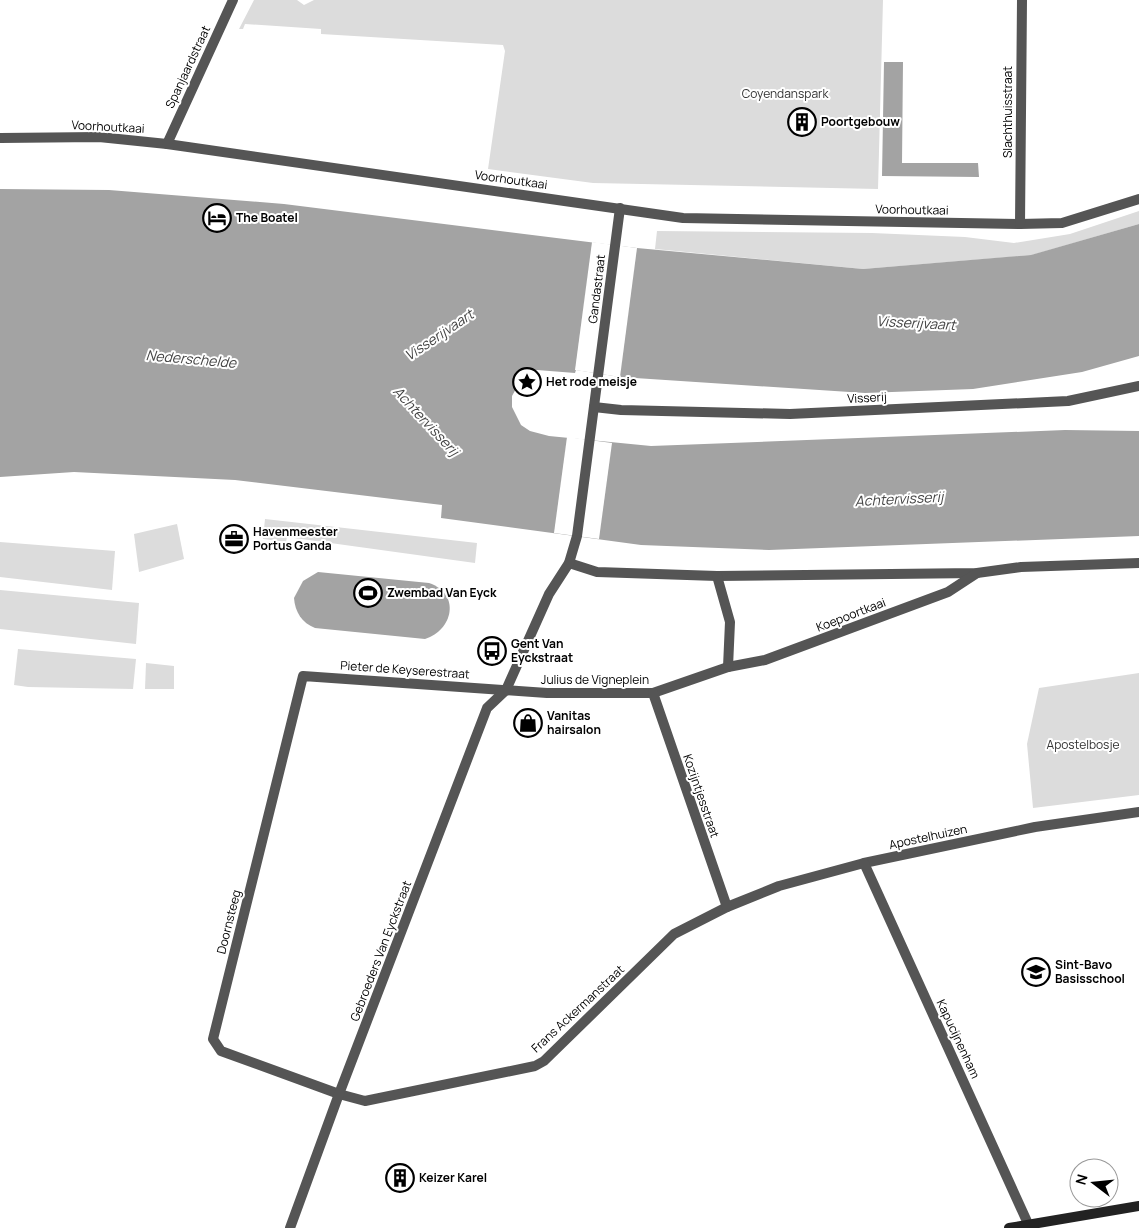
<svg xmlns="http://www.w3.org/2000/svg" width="1139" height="1228" viewBox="0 0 1139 1228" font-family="Manrope,sans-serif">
	<rect width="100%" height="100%" fill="#fff"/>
	<g fill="#dcdcdc">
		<path d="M254 0H297L304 5 314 0H883L878 189 593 183 488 169 505 51 503 45 321 34V29L245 24 243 29H239Z"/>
		<path d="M1139 211V224L1032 255 863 269 655 249 657 231 872 233 965 237 1014 243 1070 234Z"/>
		<path d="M265 519 477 543 475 563 287 537 286 542 263 539Z"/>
		<path d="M177 524 184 559 139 572 134 534Z"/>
		<path d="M0 542 115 551 112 590 0 577Z"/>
		<path d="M0 590 139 603 136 644 0 629Z"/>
		<path d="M18 649 136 659 133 689 28 687 14 685Z"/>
		<path d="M146 663 174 666V689H145Z"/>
		<path d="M1139 673V795L1033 808 1027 744 1039 688Z"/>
	</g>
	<g fill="#a3a3a3">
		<path d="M884 62H903L902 163H978L979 177 882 176Z"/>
		<path d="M0 189 109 190 284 204 637 248 863 269 1031 255 1139 224V356L1082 372 973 389 865 393 620 377 576 370 575 373 537 370 522 378 512 396V407L521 425 530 431 549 436 651 446 1065 430 1139 431V536L769 550 641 545 441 518 442 505 235 480 74 472 0 477Z"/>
		<path d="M318 572 429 583C461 594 453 630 425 639L315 628C302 623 295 612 294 598L303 581Z"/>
	</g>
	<g fill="#fff">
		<path d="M592 242 637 248 620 377 575 370Z"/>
		<path d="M567 437 612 443 599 539 554 533Z"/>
	</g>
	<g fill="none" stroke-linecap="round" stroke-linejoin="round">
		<g stroke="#555" stroke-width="10">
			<path d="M0 138 99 137 167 144 683 218 1020 224 1062 223 1139 199"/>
			<path d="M167 144 233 0"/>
			<path d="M1020 224 1022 0"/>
			<path d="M594 407 621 410 790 414 1068 401 1139 386"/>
			<path d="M569 563 597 572 717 576 977 573 1021 567 1139 563"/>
			<path d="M977 573 948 592 765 660 728 667 653 693H547L303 676 213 1039 221 1051 339 1094 365 1101 535 1066 544 1061 674 934 727 907 779 886 864 863 1035 827 1139 812"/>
			<path d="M717 576 730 622 728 667"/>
			<path d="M653 693 727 907"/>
			<path d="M864 863 1030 1228"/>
			<path d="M290 1228 339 1094 487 708 506 690 549 594 569 563 577 536 620 208"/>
		</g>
		<path stroke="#222" stroke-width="10" d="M1009 1228 1139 1206"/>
	</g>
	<defs>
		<symbol id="building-ring" viewBox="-11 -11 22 22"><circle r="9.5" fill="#fff" stroke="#000" stroke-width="1.5"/><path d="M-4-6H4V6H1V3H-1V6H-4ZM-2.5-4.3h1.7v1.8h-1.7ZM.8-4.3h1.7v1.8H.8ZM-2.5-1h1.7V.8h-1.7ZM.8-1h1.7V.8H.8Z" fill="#000"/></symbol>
		<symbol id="hotel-ring" viewBox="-11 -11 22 22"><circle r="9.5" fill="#fff" stroke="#000" stroke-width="1.5"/><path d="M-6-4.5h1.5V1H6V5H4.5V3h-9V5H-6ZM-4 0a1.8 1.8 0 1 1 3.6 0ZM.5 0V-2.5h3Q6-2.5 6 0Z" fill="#000"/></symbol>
		<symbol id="sight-ring" viewBox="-11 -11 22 22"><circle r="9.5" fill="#fff" stroke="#000" stroke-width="1.5"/><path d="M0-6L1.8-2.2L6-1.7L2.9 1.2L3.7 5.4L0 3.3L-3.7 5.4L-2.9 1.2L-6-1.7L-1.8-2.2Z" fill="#000"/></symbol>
		<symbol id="office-ring" viewBox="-11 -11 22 22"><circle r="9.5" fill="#fff" stroke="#000" stroke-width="1.5"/><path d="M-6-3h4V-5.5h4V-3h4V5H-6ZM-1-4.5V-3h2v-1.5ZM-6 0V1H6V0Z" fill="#000"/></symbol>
		<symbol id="stadium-ring" viewBox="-11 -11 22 22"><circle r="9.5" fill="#fff" stroke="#000" stroke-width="1.5"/><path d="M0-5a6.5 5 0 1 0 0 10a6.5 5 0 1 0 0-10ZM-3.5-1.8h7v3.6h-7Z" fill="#000"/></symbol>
		<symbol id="bus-ring" viewBox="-11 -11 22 22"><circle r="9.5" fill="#fff" stroke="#000" stroke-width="1.5"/><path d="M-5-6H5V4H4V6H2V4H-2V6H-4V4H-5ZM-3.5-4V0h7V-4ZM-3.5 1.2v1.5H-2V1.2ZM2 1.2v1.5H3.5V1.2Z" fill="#000"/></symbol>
		<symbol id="shop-ring" viewBox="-11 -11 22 22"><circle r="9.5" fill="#fff" stroke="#000" stroke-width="1.5"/><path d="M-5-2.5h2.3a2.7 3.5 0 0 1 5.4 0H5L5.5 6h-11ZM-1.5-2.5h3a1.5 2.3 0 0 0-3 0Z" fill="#000"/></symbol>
		<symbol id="school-ring" viewBox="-11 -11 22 22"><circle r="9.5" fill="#fff" stroke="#000" stroke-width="1.5"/><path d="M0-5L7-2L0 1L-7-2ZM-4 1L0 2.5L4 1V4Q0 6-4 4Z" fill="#000"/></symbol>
	</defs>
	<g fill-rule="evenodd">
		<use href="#building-ring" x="786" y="106" width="32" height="32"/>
		<use href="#hotel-ring" x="201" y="202" width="32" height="32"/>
		<use href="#sight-ring" x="511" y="366" width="32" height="32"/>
		<use href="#office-ring" x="218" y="523" width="32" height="32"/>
		<use href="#stadium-ring" x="352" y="577" width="32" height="32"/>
		<use href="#bus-ring" x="476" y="635" width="32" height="32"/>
		<use href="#shop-ring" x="512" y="707" width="32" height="32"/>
		<use href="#school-ring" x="1020" y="956" width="32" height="32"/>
		<use href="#building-ring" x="384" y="1162" width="32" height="32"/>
	</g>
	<g text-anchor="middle" stroke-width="4" stroke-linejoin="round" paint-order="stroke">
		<g font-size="12" fill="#000" stroke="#fff">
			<text transform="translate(188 67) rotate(-65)" y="4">Spanjaardstraat</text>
			<text transform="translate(1008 112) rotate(-90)" y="4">Slachthuisstraat</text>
			<text transform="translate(108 127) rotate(3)" y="4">Voorhoutkaai</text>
			<text transform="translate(511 180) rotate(8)" y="4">Voorhoutkaai</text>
			<text transform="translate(912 210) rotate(1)" y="4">Voorhoutkaai</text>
			<text transform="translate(597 289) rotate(-83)" y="4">Gandastraat</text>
			<text transform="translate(867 398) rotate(-3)" y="4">Visserij</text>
			<text transform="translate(851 615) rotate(-21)" y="4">Koepoortkaai</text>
			<text transform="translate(405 670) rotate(4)" y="4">Pieter de Keyserestraat</text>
			<text x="595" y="684">Julius de Vigneplein</text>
			<text transform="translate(701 796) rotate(71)" y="4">Kozijntjesstraat</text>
			<text transform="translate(928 837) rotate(-12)" y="4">Apostelhuizen</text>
			<text transform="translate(229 922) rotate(-76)" y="4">Doornsteeg</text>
			<text transform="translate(381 951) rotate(-69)" y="4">Gebroeders Van Eyckstraat</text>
			<text transform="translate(578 1009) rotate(-43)" y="4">Frans Ackermanstraat</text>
			<text transform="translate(958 1039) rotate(65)" y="4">Kapucijnenham</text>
		</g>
		<g font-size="12" fill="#333" stroke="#fff">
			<text x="785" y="98">Coyendanspark</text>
			<text x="1083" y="749">Apostelbosje</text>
		</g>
		<g font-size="12" font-weight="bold" fill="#000" stroke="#fff" text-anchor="start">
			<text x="821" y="126">Poortgebouw</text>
			<text x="236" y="222">The Boatel</text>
			<text x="546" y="386">Het rode meisje</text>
			<text x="253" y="536">Havenmeester<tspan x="253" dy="14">Portus Ganda</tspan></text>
			<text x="387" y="597">Zwembad Van Eyck</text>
			<text x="511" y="648">Gent Van<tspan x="511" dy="14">Eyckstraat</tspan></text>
			<text x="547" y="720">Vanitas<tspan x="547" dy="14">hairsalon</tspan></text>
			<text x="1055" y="969">Sint-Bavo<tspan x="1055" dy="14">Basisschool</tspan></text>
			<text x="419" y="1182">Keizer Karel</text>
		</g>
		<g font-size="14" font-style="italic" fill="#444" stroke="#fff">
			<text transform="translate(916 323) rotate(3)" y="5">Visserijvaart</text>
			<text transform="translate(439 335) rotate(-34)" y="5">Visserijvaart</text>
			<text transform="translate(191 359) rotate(5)" y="5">Nederschelde</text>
			<text transform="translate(426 421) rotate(47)" y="5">Achtervisserij</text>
			<text transform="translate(899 499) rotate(-3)" y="5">Achtervisserij</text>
		</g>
	</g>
	<g transform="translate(1094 1183) rotate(286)"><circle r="24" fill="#ffffff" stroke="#999999"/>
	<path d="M0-4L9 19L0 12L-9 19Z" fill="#000000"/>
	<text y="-8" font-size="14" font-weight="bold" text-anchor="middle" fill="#000000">N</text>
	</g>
</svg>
